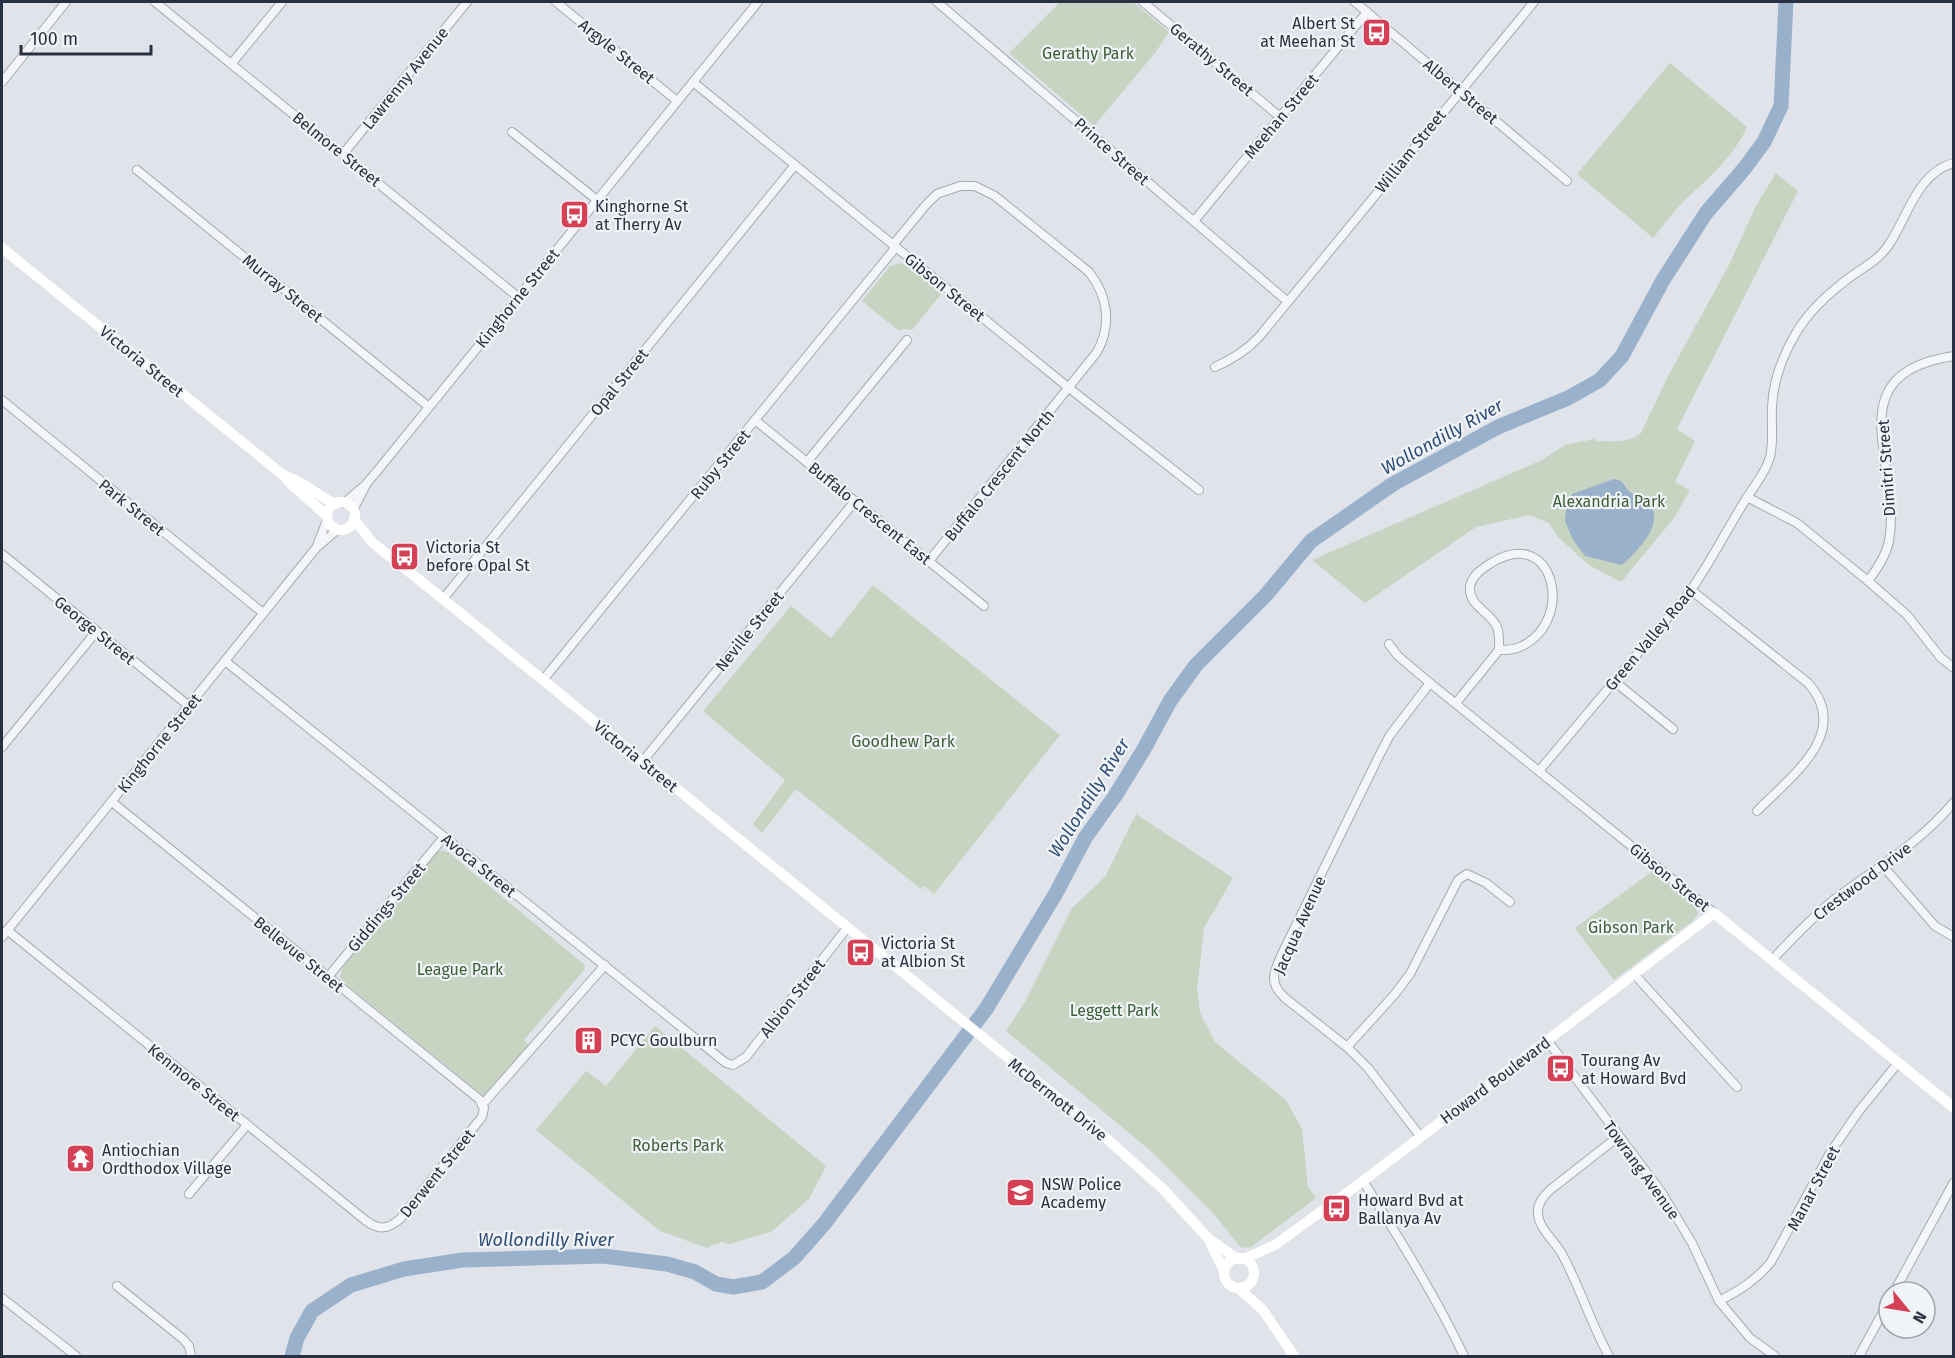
<svg xmlns="http://www.w3.org/2000/svg" width="1955" height="1358" viewBox="0 0 1955 1358" font-family="'Fira Sans',sans-serif">
	<rect width="100%" height="100%" fill="#e0e4ea"/>
	<g fill="#c6d4c1">
		<path d="M1060 2H1133L1169 32 1155 53 1094 126 1009 53Z"/>
		<path d="M1670 63 1747 127C1734 157 1706 180 1683 202 1672 213 1663 226 1653 238L1577 174Z"/>
		<path d="M1776 173 1798 191 1677 429 1695 441 1675 482 1690 490 1674 518 1621 582 1589 565 1558 537 1549 523 1529 515 1476 527 1365 603 1312 560 1542 460 1565 445 1594 439 1598 441C1613 441 1628 444 1641 433L1668 376 1728 267 1756 206Z"/>
		<path d="M900 263 907 265 942 293 912 330 903 329 899 331 862 301 890 266Z"/>
		<path d="M873 585 1060 735 934 894 924 886 921 889 796 789 762 833 753 824 785 780 703 711 791 606 831 638Z"/>
		<path d="M1136 814 1233 878 1204 928 1197 989 1200 1013 1215 1042 1286 1100 1302 1129 1308 1187 1316 1198 1251 1247 1241 1248 1213 1213 1152 1152 1006 1031 1026 1000 1072 908 1105 877Z"/>
		<path d="M442 850 449 853 585 965 584 970 524 1040 530 1046 485 1097 343 982 340 976 343 967 434 854Z"/>
		<path d="M1654 870 1695 904 1698 914 1694 920 1614 980 1575 928Z"/>
		<path d="M655 1026 826 1166 809 1199 771 1232 729 1244 721 1242 707 1248 660 1231 536 1130 586 1071 606 1086Z"/>
	</g>
	<path fill="#9ab1cc" d="M1614 479 1621 481C1624 484 1627 490 1630 492 1636 496 1642 496 1647 501 1668 522 1637 551 1622 565L1585 556 1573 540 1565 521 1567 503 1572 494Z"/>
	<g fill="none" stroke-linecap="round" stroke-linejoin="round">
		<path stroke="#9ab1cc" stroke-width="15" d="M292 1356 297 1338 312 1311 351 1285 404 1269 463 1260 603 1256 667 1264 695 1272 716 1284 733 1287 762 1282 794 1258 824 1224 986 1009 1056 893 1085 838 1115 796 1144 749 1170 701 1196 665 1266 595 1311 541 1393 484 1498 427 1568 398 1600 380 1622 356 1663 280 1706 213 1744 169 1764 142 1781 106 1786 2"/>
		<defs>
			<g id="street">
				<path d="M155 2 518 297"/>
				<path d="M556 2 677 101"/>
				<path d="M937 2 1287 301"/>
				<path d="M1143 2 1280 117"/>
				<path d="M1355 2 1567 181"/>
				<path d="M232 63 282 2"/>
				<path d="M2 82 66 2"/>
				<path d="M693 82 1069 388 1199 490"/>
				<path d="M512 132 597 200"/>
				<path d="M343 154 467 2"/>
				<path d="M137 170 429 407"/>
				<path d="M1194 221 1367 12"/>
				<path d="M893 245 925 206 937 194 960 186H975L995 196 1089 272C1108 296 1112 325 1097 352L929 561"/>
				<path d="M1215 367C1233 359 1246 351 1259 337L1534 2"/>
				<path d="M2 400 263 613"/>
				<path d="M755 420 984 606"/>
				<path d="M807 462 907 340"/>
				<path d="M1747 497 1797 523 1868 581 1907 615 1941 658 1954 668"/>
				<path d="M344 503 364 486"/>
				<path d="M353 510 367 483 378 470 758 2"/>
				<path d="M317 546 327 520"/>
				<path d="M2 554 189 706"/>
				<path d="M1868 581C1877 569 1886 556 1889 541 1903 466 1833 373 1954 356"/>
				<path d="M1691 590 1808 683C1853 733 1790 777 1757 811"/>
				<path d="M443 599 795 165"/>
				<path d="M1389 644 1398 656 1430 683 1714 913"/>
				<path d="M225 661 726 1063 733 1065 746 1057 847 928"/>
				<path d="M543 680 896 247"/>
				<path d="M1614 681 1673 729"/>
				<path d="M1456 703 1499 650C1507 650 1515 650 1522 646 1576 620 1554 524 1491 563 1482 569 1472 575 1470 587 1468 606 1491 612 1497 627 1500 635 1499 643 1499 650"/>
				<path d="M2 747 96 632"/>
				<path d="M642 762 855 501"/>
				<path d="M1539 771 1691 590C1712 560 1728 527 1748 496 1756 483 1766 472 1770 457 1774 440 1771 423 1772 407 1773 381 1783 355 1796 333 1810 309 1831 291 1853 275 1866 266 1878 260 1888 246 1907 219 1917 172 1954 163"/>
				<path d="M1883 866 1935 926 1954 937"/>
				<path d="M7 930 365 1220C378 1230 387 1230 400 1219L482 1117 484 1108 479 1099 112 802"/>
				<path d="M2 937 316 548 337 530"/>
				<path d="M1772 960C1792 939 1812 917 1835 899 1876 868 1920 843 1954 802"/>
				<path d="M1634 974 1737 1087"/>
				<path d="M328 977 444 837"/>
				<path d="M1547 1040 1662 1193 1692 1243 1719 1301 1750 1338 1775 1356"/>
				<path d="M1347 1047 1395 994 1410 974 1458 880 1467 874 1486 883 1510 902"/>
				<path d="M482 1105 605 965"/>
				<path d="M1420 1136 1368 1068 1347 1047 1285 998C1269 983 1273 974 1281 956L1379 756 1390 735 1430 683"/>
				<path d="M1363 1181C1399 1238 1435 1295 1464 1356"/>
				<path d="M189 1194 247 1125"/>
				<path d="M117 1286 183 1339 189 1346 191 1356"/>
				<path d="M1894 1292 1954 1182"/>
				<path d="M2 1298 76 1356"/>
				<path d="M1719 1301C1740 1290 1755 1281 1771 1262L1830 1153 1859 1111 1898 1063"/>
				<path d="M1609 1356C1591 1324 1580 1287 1562 1254 1555 1241 1539 1229 1538 1214 1537 1204 1543 1197 1550 1190L1619 1136"/>
				<path d="M1859 1356 1889 1301"/>
			</g>
		</defs>
		<use href="#street" stroke="#a5abb4" stroke-width="10"/>
		<use href="#street" stroke="#f3f5f8" stroke-width="8"/>
		<g stroke="#fff" stroke-width="10">
			<path d="M2 248 283 475 291 484 327 516"/>
			<path d="M286 476C304 482 318 496 335 504"/>
			<circle cx="341" cy="516" r="14"/>
			<path d="M354 519 373 543 443 599 1097 1130 1164 1190 1208 1238 1237 1259"/>
			<path d="M1210 1242 1224 1271"/>
			<circle cx="1239" cy="1273" r="15"/>
			<path d="M1244 1259 1275 1245 1363 1181 1714 913 1954 1108"/>
			<path d="M1238 1288 1263 1310 1294 1356"/>
		</g>
	</g>
	<defs>
		<symbol id="bus-square" viewBox="-11 -11 22 22"><rect x="-9" y="-9" width="18" height="18" rx="4" fill="#d54054" stroke="#f0f3f7"/><path d="M-5-6H5V4H4V6H2V4H-2V6H-4V4H-5ZM-3.5-4V0h7V-4ZM-3.5 1.2v1.5H-2V1.2ZM2 1.2v1.5H3.5V1.2Z" fill="#fff"/></symbol>
		<symbol id="building-square" viewBox="-11 -11 22 22"><rect x="-9" y="-9" width="18" height="18" rx="4" fill="#d54054" stroke="#f0f3f7"/><path d="M-4-6H4V6H1V3H-1V6H-4ZM-2.5-4.3h1.7v1.8h-1.7ZM.8-4.3h1.7v1.8H.8ZM-2.5-1h1.7V.8h-1.7ZM.8-1h1.7V.8H.8Z" fill="#fff"/></symbol>
		<symbol id="temple-square" viewBox="-11 -11 22 22"><rect x="-9" y="-9" width="18" height="18" rx="4" fill="#d54054" stroke="#f0f3f7"/><path d="M0-6L5-2H3V0L6.5 2.5H4V6H1.5V3h-3V6H-4V2.5H-6.5L-3 0V-2H-5Z" fill="#fff"/></symbol>
		<symbol id="university-square" viewBox="-11 -11 22 22"><rect x="-9" y="-9" width="18" height="18" rx="4" fill="#d54054" stroke="#f0f3f7"/><path d="M0-5L7-2L0 1L-7-2ZM-4 1L0 2.5L4 1V4Q0 6-4 4Z" fill="#fff"/></symbol>
	</defs>
	<g fill-rule="evenodd">
		<use href="#bus-square" x="1360" y="16" width="33" height="33"/>
		<use href="#bus-square" x="558" y="198" width="33" height="33"/>
		<use href="#bus-square" x="388" y="540" width="33" height="33"/>
		<use href="#bus-square" x="844" y="936" width="33" height="33"/>
		<use href="#building-square" x="572" y="1024" width="33" height="33"/>
		<use href="#bus-square" x="1544" y="1052" width="33" height="33"/>
		<use href="#temple-square" x="64" y="1142" width="33" height="33"/>
		<use href="#university-square" x="1004" y="1176" width="33" height="33"/>
		<use href="#bus-square" x="1320" y="1192" width="33" height="33"/>
	</g>
	<g text-anchor="middle" stroke-width="4.5" stroke-linejoin="round" paint-order="stroke">
		<g font-size="16" fill="#283142" stroke="#f0f3f7" text-anchor="start">
			<text x="1355" y="29" text-anchor="end">Albert St<tspan x="1355" dy="18">at Meehan St</tspan></text>
			<text x="595" y="212">Kinghorne St<tspan x="595" dy="18">at Therry Av</tspan></text>
			<text x="426" y="553">Victoria St<tspan x="426" dy="18">before Opal St</tspan></text>
			<text x="881" y="949">Victoria St<tspan x="881" dy="18">at Albion St</tspan></text>
			<text x="610" y="1046">PCYC Goulburn</text>
			<text x="1581" y="1066">Tourang Av<tspan x="1581" dy="18">at Howard Bvd</tspan></text>
			<text x="102" y="1156">Antiochian<tspan x="102" dy="18">Ordthodox Village</tspan></text>
			<text x="1041" y="1190">NSW Police<tspan x="1041" dy="18">Academy</tspan></text>
			<text x="1358" y="1206">Howard Bvd at<tspan x="1358" dy="18">Ballanya Av</tspan></text>
		</g>
		<g font-size="16" fill="#283142" stroke="#f0f3f7">
			<text transform="translate(617 51) rotate(39)" y="6">Argyle Street</text>
			<text transform="translate(1212 59) rotate(40)" y="6">Gerathy Street</text>
			<text transform="translate(405 78) rotate(-51)" y="6">Lawrenny Avenue</text>
			<text transform="translate(1461 91) rotate(40)" y="6">Albert Street</text>
			<text transform="translate(1281 116) rotate(-50)" y="6">Meehan Street</text>
			<text transform="translate(337 149) rotate(39)" y="6">Belmore Street</text>
			<text transform="translate(1112 151) rotate(41)" y="6">Prince Street</text>
			<text transform="translate(1410 151) rotate(-51)" y="6">William Street</text>
			<text transform="translate(945 287) rotate(39)" y="6">Gibson Street</text>
			<text transform="translate(283 288) rotate(39)" y="6">Murray Street</text>
			<text transform="translate(517 298) rotate(-51)" y="6">Kinghorne Street</text>
			<text transform="translate(142 361) rotate(39)" y="6">Victoria Street</text>
			<text transform="translate(619 382) rotate(-51)" y="6">Opal Street</text>
			<text transform="translate(720 464) rotate(-51)" y="6">Ruby Street</text>
			<text transform="translate(1886 468) rotate(-94)" y="6">Dimitri Street</text>
			<text transform="translate(999 475) rotate(-51)" y="6">Buffalo Crescent North</text>
			<text transform="translate(132 507) rotate(39)" y="6">Park Street</text>
			<text transform="translate(870 513) rotate(39)" y="6">Buffalo Crescent East</text>
			<text transform="translate(95 630) rotate(39)" y="6">George Street</text>
			<text transform="translate(749 631) rotate(-51)" y="6">Neville Street</text>
			<text transform="translate(1650 638) rotate(-50)" y="6">Green Valley Road</text>
			<text transform="translate(159 743) rotate(-51)" y="6">Kinghorne Street</text>
			<text transform="translate(636 756) rotate(39)" y="6">Victoria Street</text>
			<text transform="translate(479 865) rotate(39)" y="6">Avoca Street</text>
			<text transform="translate(1670 877) rotate(39)" y="6">Gibson Street</text>
			<text transform="translate(1862 881) rotate(-37)" y="6">Crestwood Drive</text>
			<text transform="translate(386 907) rotate(-50)" y="6">Giddings Street</text>
			<text transform="translate(1299 925) rotate(-66)" y="6">Jacqua Avenue</text>
			<text transform="translate(299 954) rotate(39)" y="6">Bellevue Street</text>
			<text transform="translate(792 998) rotate(-52)" y="6">Albion Street</text>
			<text transform="translate(1495 1080) rotate(-37)" y="6">Howard Boulevard</text>
			<text transform="translate(194 1082) rotate(39)" y="6">Kenmore Street</text>
			<text transform="translate(1058 1099) rotate(39)" y="6">McDermott Drive</text>
			<text transform="translate(1642 1170) rotate(54)" y="6">Towrang Avenue</text>
			<text transform="translate(437 1173) rotate(-51)" y="6">Derwent Street</text>
			<text transform="translate(1813 1188) rotate(-62)" y="6">Manar Street</text>
		</g>
		<g font-size="16" fill="#3c5f35" stroke="#f0f3f7">
			<text x="1088" y="59">Gerathy Park</text>
			<text x="1609" y="507">Alexandria Park</text>
			<text x="903" y="747">Goodhew Park</text>
			<text x="1631" y="933">Gibson Park</text>
			<text x="460" y="975">League Park</text>
			<text x="1114" y="1016">Leggett Park</text>
			<text x="678" y="1151">Roberts Park</text>
		</g>
		<g font-size="18" font-style="italic" fill="#304f78" stroke="#f0f3f7">
			<text transform="translate(1442 437) rotate(-29)" y="6">Wollondilly River</text>
			<text transform="translate(1089 798) rotate(-58)" y="6">Wollondilly River</text>
			<text x="546" y="1246">Wollondilly River</text>
		</g>
	</g>
	<rect width="1955" height="1358" fill="none" stroke="#283142" stroke-width="6"/>
	<g transform="translate(1907 1310) rotate(120)"><circle r="28" fill="#f0f3f7" stroke="#a0a5af" stroke-width="1.5"/>
	<path d="M0-4.5L10 22L0 15L-10 22Z" fill="#d54054"/>
	<text y="-9" font-size="16" font-weight="bold" text-anchor="middle" fill="#283142">N</text>
	</g>
	<path d="M21 45v9h130v-9" fill="none" stroke="#283142" stroke-width="3"/>
	<text x="30" y="45" font-size="18" fill="#283142" stroke="#f0f3f7" stroke-width="4.5" paint-order="stroke">100 m</text>
</svg>
